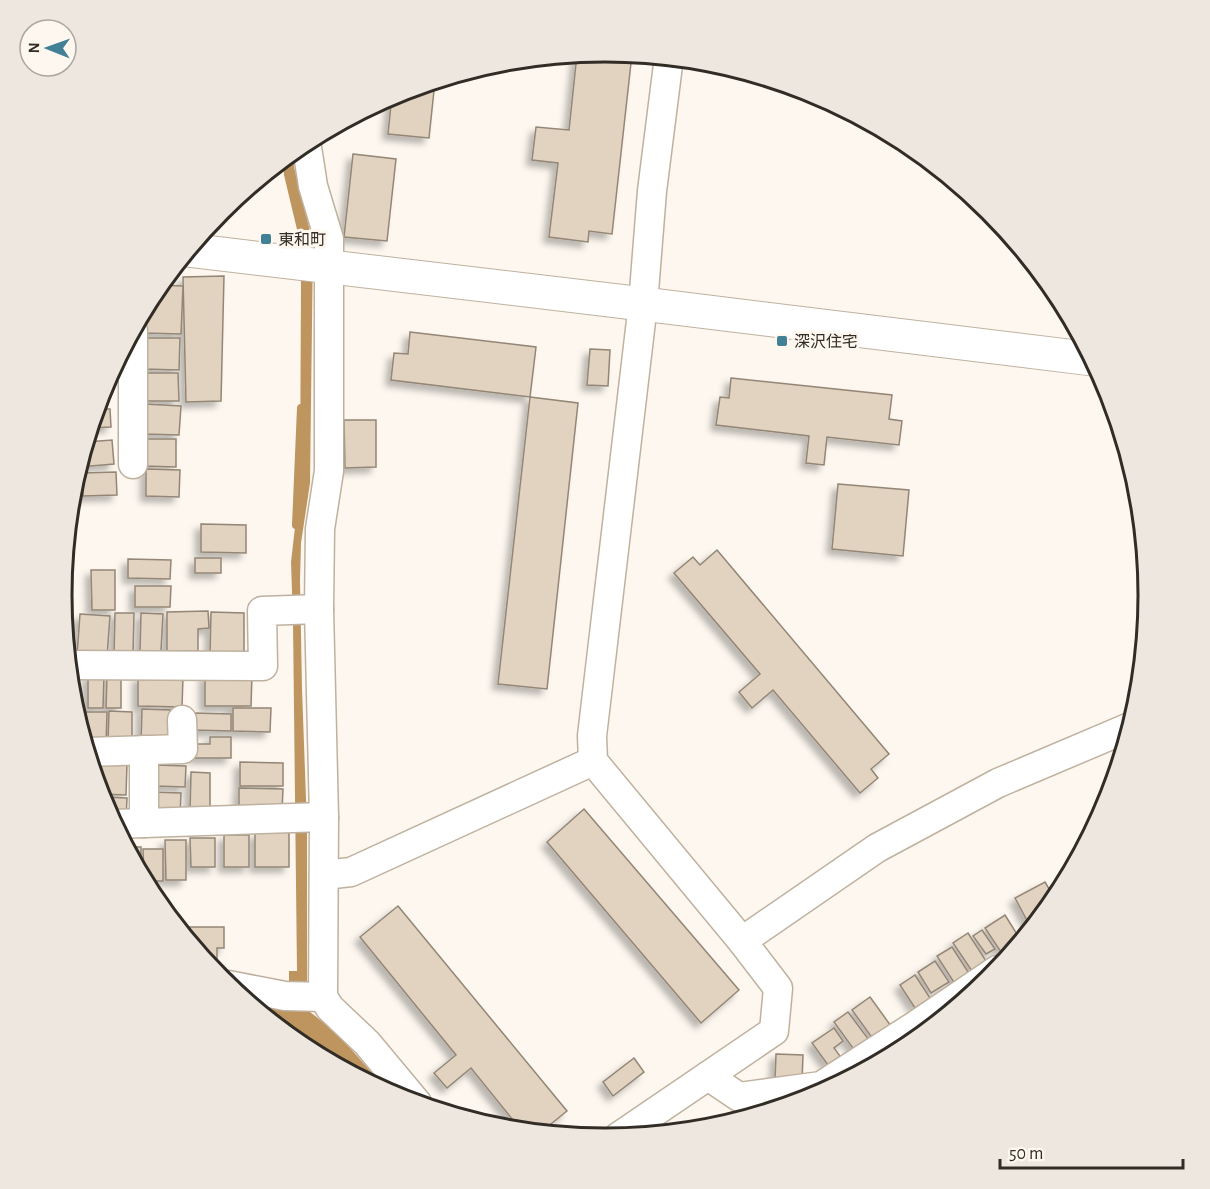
<svg xmlns="http://www.w3.org/2000/svg" width="1210" height="1189" viewBox="0 0 1210 1189" font-family="'Alegreya Sans','Noto Sans JP',sans-serif">
	<defs>
		<filter id="shadow"><feDropShadow dx="-5.5" dy="5.5" stdDeviation="3" flood-color="#0004"/></filter>
	</defs>
	<rect width="100%" height="100%" fill="#fdf7ef"/>
	<path fill="#be955f" d="M293 151 294 167 313 243 310 483 301 543 300 580 302 689 307 826V984L309 1009 310 1012C340 1034 363 1062 387 1091L298 1042 244 998 289 1004V971H297L293 622 291 562 300 484 301 284 300 242 284 175 283 159Z"/>
	<g fill="none" stroke-linecap="round" stroke-linejoin="round">
		<path stroke="#be955f" stroke-width="8" d="M296 525 301 408"/>
	</g>
	<g fill="#e1d3c0" stroke="#948676" stroke-width="1.5" filter="url(#shadow)">
		<path d="M605 51 632 54 612 234 589 231 588 242 549 237 558 163 532 160 536 127 569 130 577 54Z"/>
		<path d="M435 81 429 138 388 134 392 95Z"/>
		<path d="M353 154 396 159 387 241 344 237Z"/>
		<path d="M224 276 221 401 186 402 183 277Z"/>
		<path d="M159 285 183 286 181 334 143 333 144 310 153 292Z"/>
		<path d="M410 332 536 347 530 397 391 380 394 353 408 354Z"/>
		<path d="M145 338H180L179 370 144 369Z"/>
		<path d="M590 349 610 350 608 386 587 385Z"/>
		<path d="M146 373H178L179 401H146Z"/>
		<path d="M731 378 892 395 889 419 902 421 899 445 827 437 824 465 806 463 809 436 716 425 720 397 729 398Z"/>
		<path d="M530 397 578 403 547 689 498 684Z"/>
		<path d="M145 404 181 406 179 435 144 434Z"/>
		<path d="M96 409H110L111 427 90 428Z"/>
		<path d="M344 420H376V467L345 468Z"/>
		<path d="M145 439H176V467L145 466Z"/>
		<path d="M112 440 114 464 79 467 86 442Z"/>
		<path d="M146 469 180 470 179 497 146 496Z"/>
		<path d="M116 472 117 495 83 496 82 473Z"/>
		<path d="M838 484 909 490 903 556 832 549Z"/>
		<path d="M201 524 246 525V553L201 552Z"/>
		<path d="M717 550 889 754 871 769 878 778 860 793 773 690 752 708 739 692 760 674 674 573 693 557 700 565Z"/>
		<rect x="195" y="558" width="26" height="15"/>
		<path d="M128 559 171 560 170 579 128 578Z"/>
		<path d="M91 570H115V610H92Z"/>
		<path d="M135 586H171L170 607H135Z"/>
		<path d="M208 611 209 628 198 629V651H167V612Z"/>
		<path d="M211 612 244 613V656L210 655Z"/>
		<path d="M115 613H134L133 655H114Z"/>
		<path d="M141 613 163 614 161 651H140Z"/>
		<path d="M80 614 110 616 107 657 77 656Z"/>
		<path d="M88 674 104 675 103 708H88Z"/>
		<path d="M107 674H121V708H106Z"/>
		<path d="M205 674H252L251 706H205Z"/>
		<path d="M138 676 183 677 182 707 138 706Z"/>
		<path d="M233 708H271L270 732 233 731Z"/>
		<path d="M142 709 170 710V743L141 742Z"/>
		<path d="M109 711 132 712V740H108Z"/>
		<path d="M83 712H107L106 745 85 744 82 735Z"/>
		<path d="M193 713 231 714V731L193 730Z"/>
		<path d="M210 737H231V758H194L195 744H210Z"/>
		<path d="M240 762 283 763V786H240Z"/>
		<path d="M101 764H127L126 795 101 794Z"/>
		<path d="M156 765 186 766 185 787 156 786Z"/>
		<path d="M191 772 210 773V812H190Z"/>
		<path d="M239 788 283 789 282 811 239 810Z"/>
		<path d="M150 792 181 793 180 816 149 815Z"/>
		<path d="M101 797 127 798 126 820 112 819Z"/>
		<path d="M584 809 739 990 701 1023 547 842Z"/>
		<path d="M289 832V867H255V833Z"/>
		<rect x="224" y="835" width="25" height="32"/>
		<path d="M190 838H215V867H191Z"/>
		<path d="M165 840H186V880H166Z"/>
		<path d="M127 847H141V873Z"/>
		<path d="M143 849H163V881H145L144 879Z"/>
		<path d="M1045 882 1055 899 1035 923 1030 926 1015 898Z"/>
		<path d="M398 906 567 1111 541 1132 521 1130 471 1068 447 1088 434 1073 456 1055 360 937Z"/>
		<path d="M1005 915 1020 939 1001 952 985 928Z"/>
		<path d="M181 927H224V948H217V965H209L181 931Z"/>
		<path d="M982 930 995 949 986 954 973 936Z"/>
		<path d="M968 933 988 964 974 974 953 943Z"/>
		<path d="M952 947 970 975 955 984 937 956Z"/>
		<path d="M935 961 949 982 931 993 918 972Z"/>
		<path d="M915 975 930 998 915 1008 900 985Z"/>
		<path d="M870 997 891 1026 873 1039 852 1010Z"/>
		<path d="M848 1012 869 1040 855 1051 834 1022Z"/>
		<path d="M834 1028 843 1041 834 1048 840 1056 828 1065 812 1043Z"/>
		<path d="M776 1054 803 1055 802 1081 775 1080Z"/>
		<path d="M634 1058 644 1072 613 1096 603 1082Z"/>
	</g>
	<g fill="none" stroke-linecap="round" stroke-linejoin="round">
		<defs>
			<g id="minor">
				<path d="M306 141 313 186 329 239V471L320 529 319 609 324 817 323 997 330 1008 367 1043 417 1103"/>
				<path d="M133 331V464"/>
				<path d="M68 665 263 666 262 611 319 609"/>
				<path d="M87 752 183 749 182 720"/>
				<path d="M144 823V750"/>
				<path d="M114 824 324 817"/>
				<path d="M324 875 351 872 593 761"/>
				<path d="M742 941 877 848 998 783 1130 727"/>
				<path d="M228 985 285 996 323 997"/>
				<path d="M708 1076 739 1097 821 1086 916 1025 997 970"/>
				<path d="M618 1137 774 1031 778 988 742 941 593 761 592 736 643 304 652 191 669 57"/>
			</g>
			<path id="tertiary" d="M188 250 643 304 1092 359"/>
		</defs>
		<use href="#minor" stroke="#bfb19f" stroke-width="31"/>
		<use href="#tertiary" stroke="#bfb19f" stroke-width="35"/>
		<use href="#minor" stroke="#fff" stroke-width="28"/>
		<use href="#tertiary" stroke="#fff" stroke-width="33"/>
	</g>
	<g fill="#428095" stroke="#fdf7ef" stroke-width="2">
		<rect x="260" y="233" width="12" height="12" rx="3"/>
		<rect x="776" y="335" width="12" height="12" rx="3"/>
	</g>
	<g text-anchor="middle" stroke-width="6" stroke-linejoin="round" paint-order="stroke">
		<g font-size="16" fill="#312c25" stroke="#fdf7ef" text-anchor="start">
			<text x="278" y="245">東和町</text>
			<text x="794" y="347">深沢住宅</text>
		</g>
	</g>
	<path d="M0 0H1210V1189H0ZM72 595a533 533 0 1 1 1066 0a533 533 0 1 1-1066 0Z" fill="#ede7df" fill-rule="evenodd"/>
	<path fill="none" stroke="#312c25" stroke-width="3" d="M72 595a533 533 0 1 1 1066 0a533 533 0 1 1-1066 0Z"/>
	<g transform="translate(48 48) rotate(271)"><circle r="28" fill="#fdf7ef" stroke="#aba69e" stroke-width="1.5"/>
	<path d="M0-4.5L10 22L0 15L-10 22Z" fill="#428095"/>
	<text y="-9" font-size="16" font-weight="bold" text-anchor="middle" fill="#312c25">N</text>
	</g>
	<path d="M1000 1159v9h183v-9" fill="none" stroke="#312c25" stroke-width="3"/>
	<text x="1009" y="1159" font-size="18" fill="#312c25" stroke="#fdf7ef" stroke-width="4.5" paint-order="stroke">50 m</text>
</svg>
